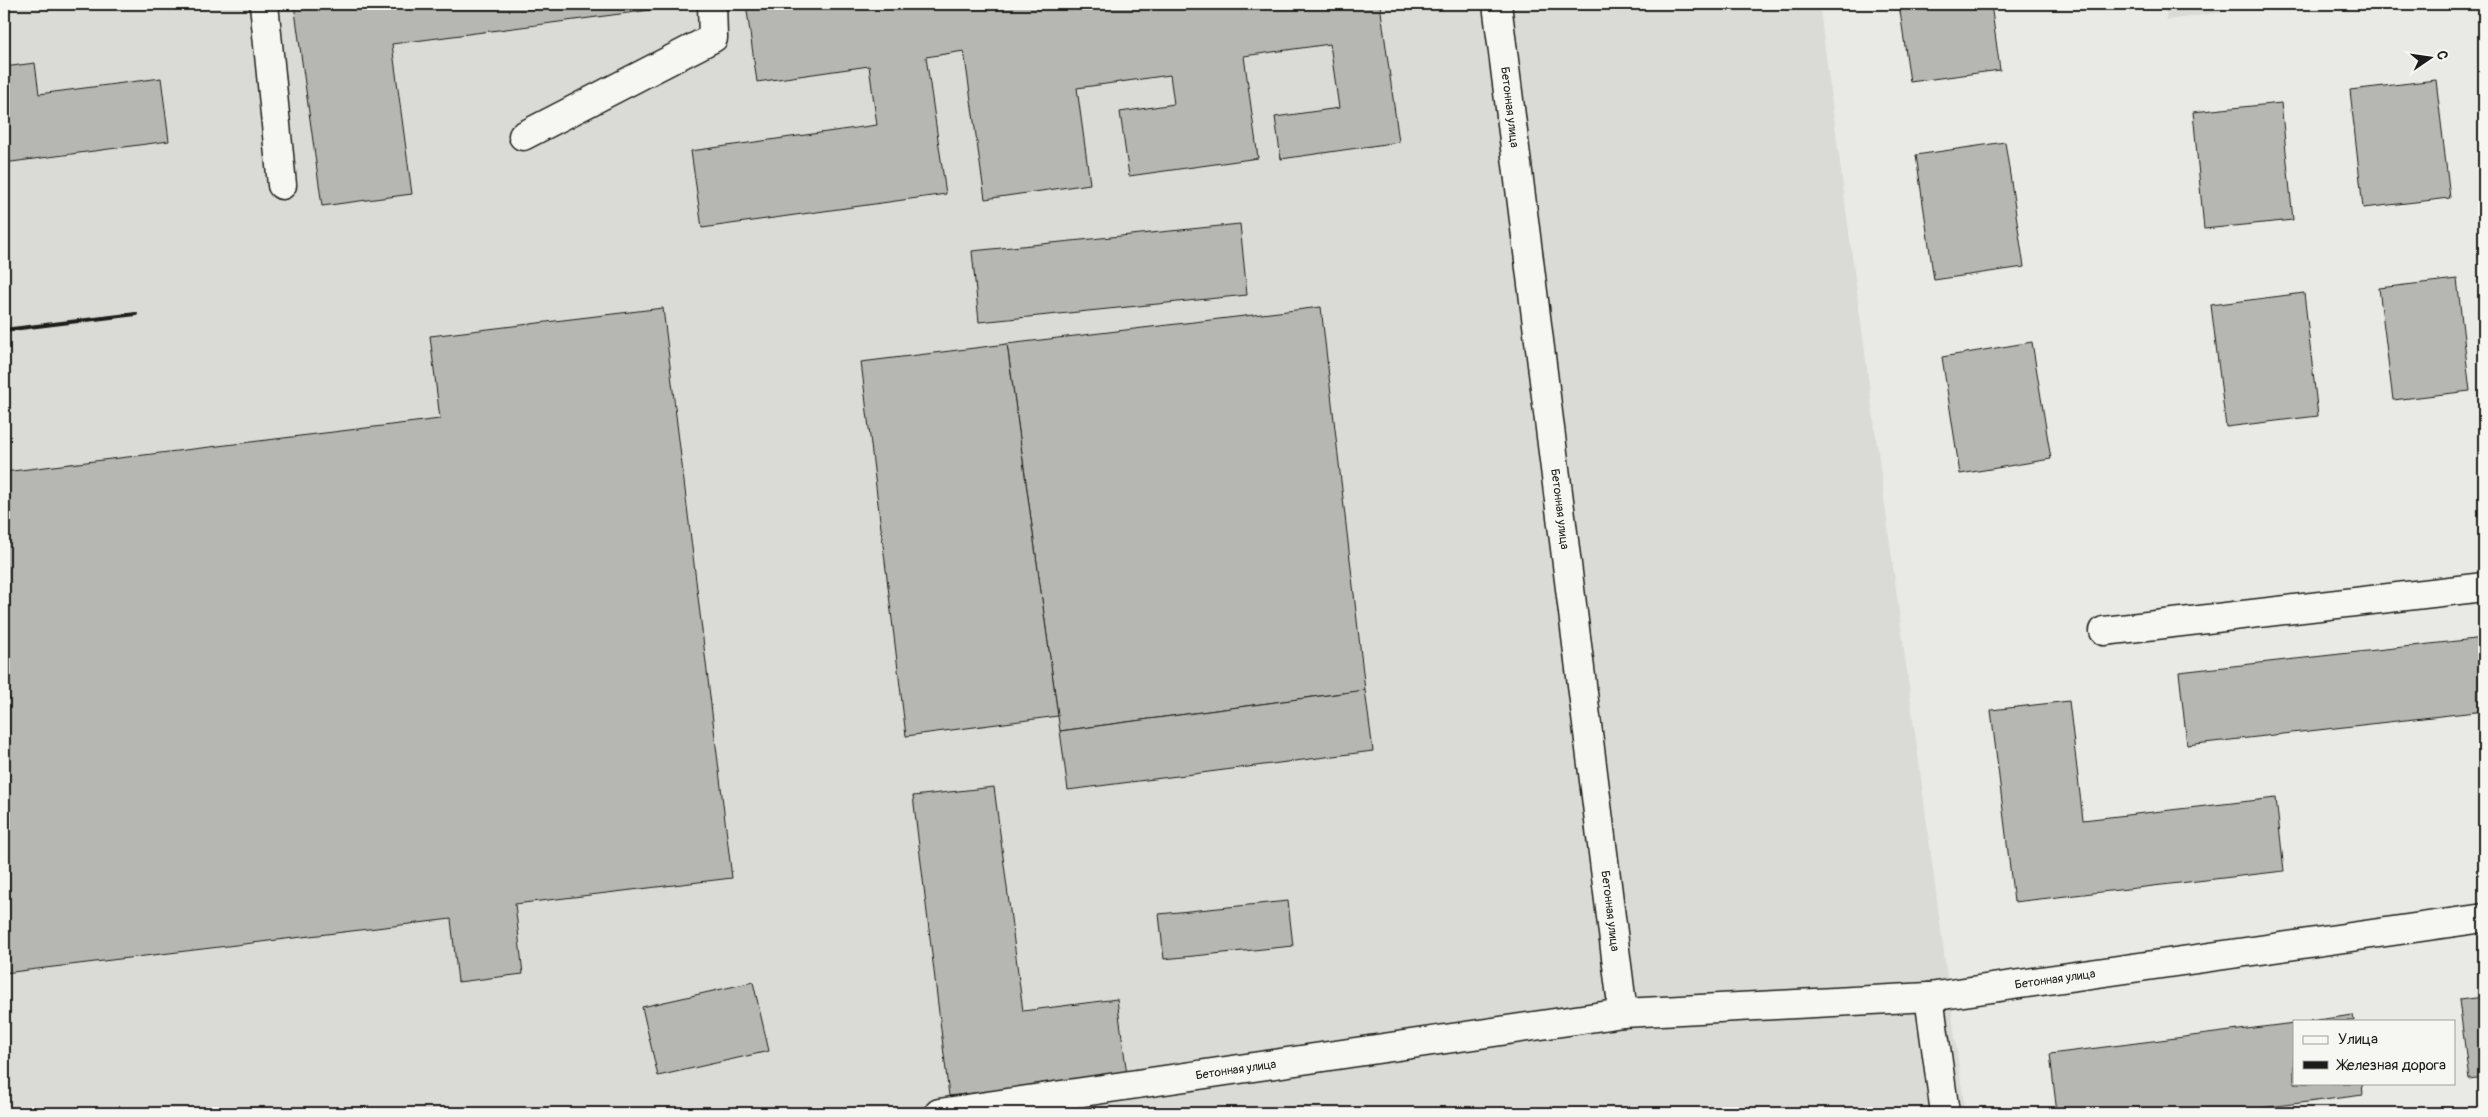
<svg xmlns="http://www.w3.org/2000/svg" width="2488" height="1117" viewBox="0 0 2488 1117" font-family="Pangolin,sans-serif">
	<rect width="100%" height="100%" fill="#e9e9e5"/>
	<filter id="ink" filterUnits="userSpaceOnUse"><feTurbulence type="fractalNoise" baseFrequency=".02" numOctaves="2"/><feDisplacementMap in="SourceGraphic" scale="10" xChannelSelector="R" yChannelSelector="G"/><feConvolveMatrix kernelMatrix="1 2 1 2 8 2 1 2 1" color-interpolation-filters="sRGB"/></filter>
	<g filter="url(#ink)">
		<g fill="#dadad6">
			<path d="M4 4H1819L1965 1113H4Z"/>
			<path d="M2165 4H2280L2167 20Z"/>
		</g>
		<g fill="#b6b6b3" stroke="#1c1c1c">
			<path d="M294 4H657L658 9 392 44 412 194 322 206Z"/>
			<path d="M746 4H1380L1399 142 1281 159 1275 117 1339 108 1330 44 1244 56 1258 158 1129 176 1120 112 1174 104 1170 75 1077 88 1090 184 985 199 964 51 926 57 946 194 702 228 691 151 877 125 869 66 757 82Z"/>
			<path d="M1899 4H1991L2000 70 1910 82Z"/>
			<path d="M35 63 39 94 161 78 169 141 4 163V67Z"/>
			<path d="M2436 80 2450 198 2363 208 2350 90Z"/>
			<path d="M2281 103 2293 220 2204 229 2193 112Z"/>
			<path d="M2005 142 2024 267 1934 280 1916 155Z"/>
			<path d="M1240 224 1247 295 979 322 972 251Z"/>
			<path d="M2457 279 2470 391 2393 400 2379 288Z"/>
			<path d="M2304 293 2318 416 2226 427 2211 305Z"/>
			<path d="M1321 307 1365 690 1060 731 1007 344Z"/>
			<path d="M663 308 732 878 515 904 523 974 458 982 451 919 4 973V472L440 419 430 336Z"/>
			<path d="M2032 342 2051 459 1960 474 1942 357Z"/>
			<path d="M1007 344 1058 716 906 736 861 362Z"/>
			<path d="M2484 638V711L2187 745 2179 672Z"/>
			<path d="M1365 690 1373 751 1068 790 1060 731Z"/>
			<path d="M2069 701 2083 820 2276 798 2284 871 2014 902 1991 710Z"/>
			<path d="M994 787 1023 1011 1117 999 1127 1075 949 1096 913 796Z"/>
			<path d="M1288 901 1293 946 1164 959 1159 914Z"/>
			<path d="M753 982 769 1051 658 1076 642 1007Z"/>
			<path d="M2484 997V1077L2469 1079 2459 1000Z"/>
			<path d="M2353 1015 2354 1021H2310Z"/>
			<path d="M2294 1023V1083H2362L2363 1095 2221 1113H2057L2050 1054Z"/>
		</g>
		<g fill="none" stroke-linecap="round" stroke-linejoin="round">
			<defs>
				<g id="minor">
					<path d="M264 4 282 185"/>
					<path id="s1" d="M1497 4 1623 1013"/>
					<path d="M523 136 713 38 712 4"/>
					<path d="M2104 631 2484 587"/>
					<path d="M1929 997 1945 1113"/>
					<path id="s2" d="M939 1113 1623 1013 1929 997 2484 918"/>
				</g>
			</defs>
			<use href="#minor" stroke="#1c1c1c" stroke-width="31"/>
			<use href="#minor" stroke="#f6f6f2" stroke-width="28"/>
			<path stroke="#1c1c1c" stroke-width="4" d="M4 330 136 314"/>
		</g>
	</g>
	<g text-anchor="middle" stroke-width="4" stroke-linejoin="round" paint-order="stroke">
		<g font-size="12" fill="#1c1c1c" stroke="#f6f6f2">
			<text dy="4" stroke="none"><textPath href="#s1" startOffset="104">Бетонная улица</textPath></text>
			<text dy="4" stroke="none"><textPath href="#s1" startOffset="509">Бетонная улица</textPath></text>
			<text dy="4" stroke="none"><textPath href="#s1" startOffset="914">Бетонная улица</textPath></text>
			<text dy="4" stroke="none"><textPath href="#s2" startOffset="1125">Бетонная улица</textPath></text>
			<text dy="4" stroke="none"><textPath href="#s2" startOffset="300">Бетонная улица</textPath></text>
		</g>
	</g>
	<rect width="2488" height="1117" fill="none" stroke="#f6f6f2" stroke-width="20"/>
	<rect x="10" y="10" width="2468" height="1097" fill="none" stroke="#1c1c1c" stroke-width="2" filter="url(#ink)"/>
	<rect x="2293" y="1020" width="162" height="65" fill="#f6f6f2" stroke="#9f9f9c"/>
	<rect x="2303" y="1036" width="25" height="8" fill="#f6f6f2" stroke="#9f9f9c"/>
	<text x="2338" y="1044" font-size="15" fill="#1c1c1c">Улица</text>
	<rect x="2303" y="1061" width="25" height="8" fill="#1c1c1c" stroke="#9f9f9c"/>
	<text x="2338" y="1070" font-size="15" fill="#1c1c1c">Железная дорога</text>
	<g transform="translate(2430 58) rotate(77)" stroke="#f6f6f2" stroke-width="4" paint-order="stroke">
	<path d="M0-4L9 19L0 12L-9 19Z" fill="#1c1c1c"/>
	<text y="-8" font-size="14" font-weight="bold" text-anchor="middle" fill="#1c1c1c">С</text>
	</g>
</svg>
